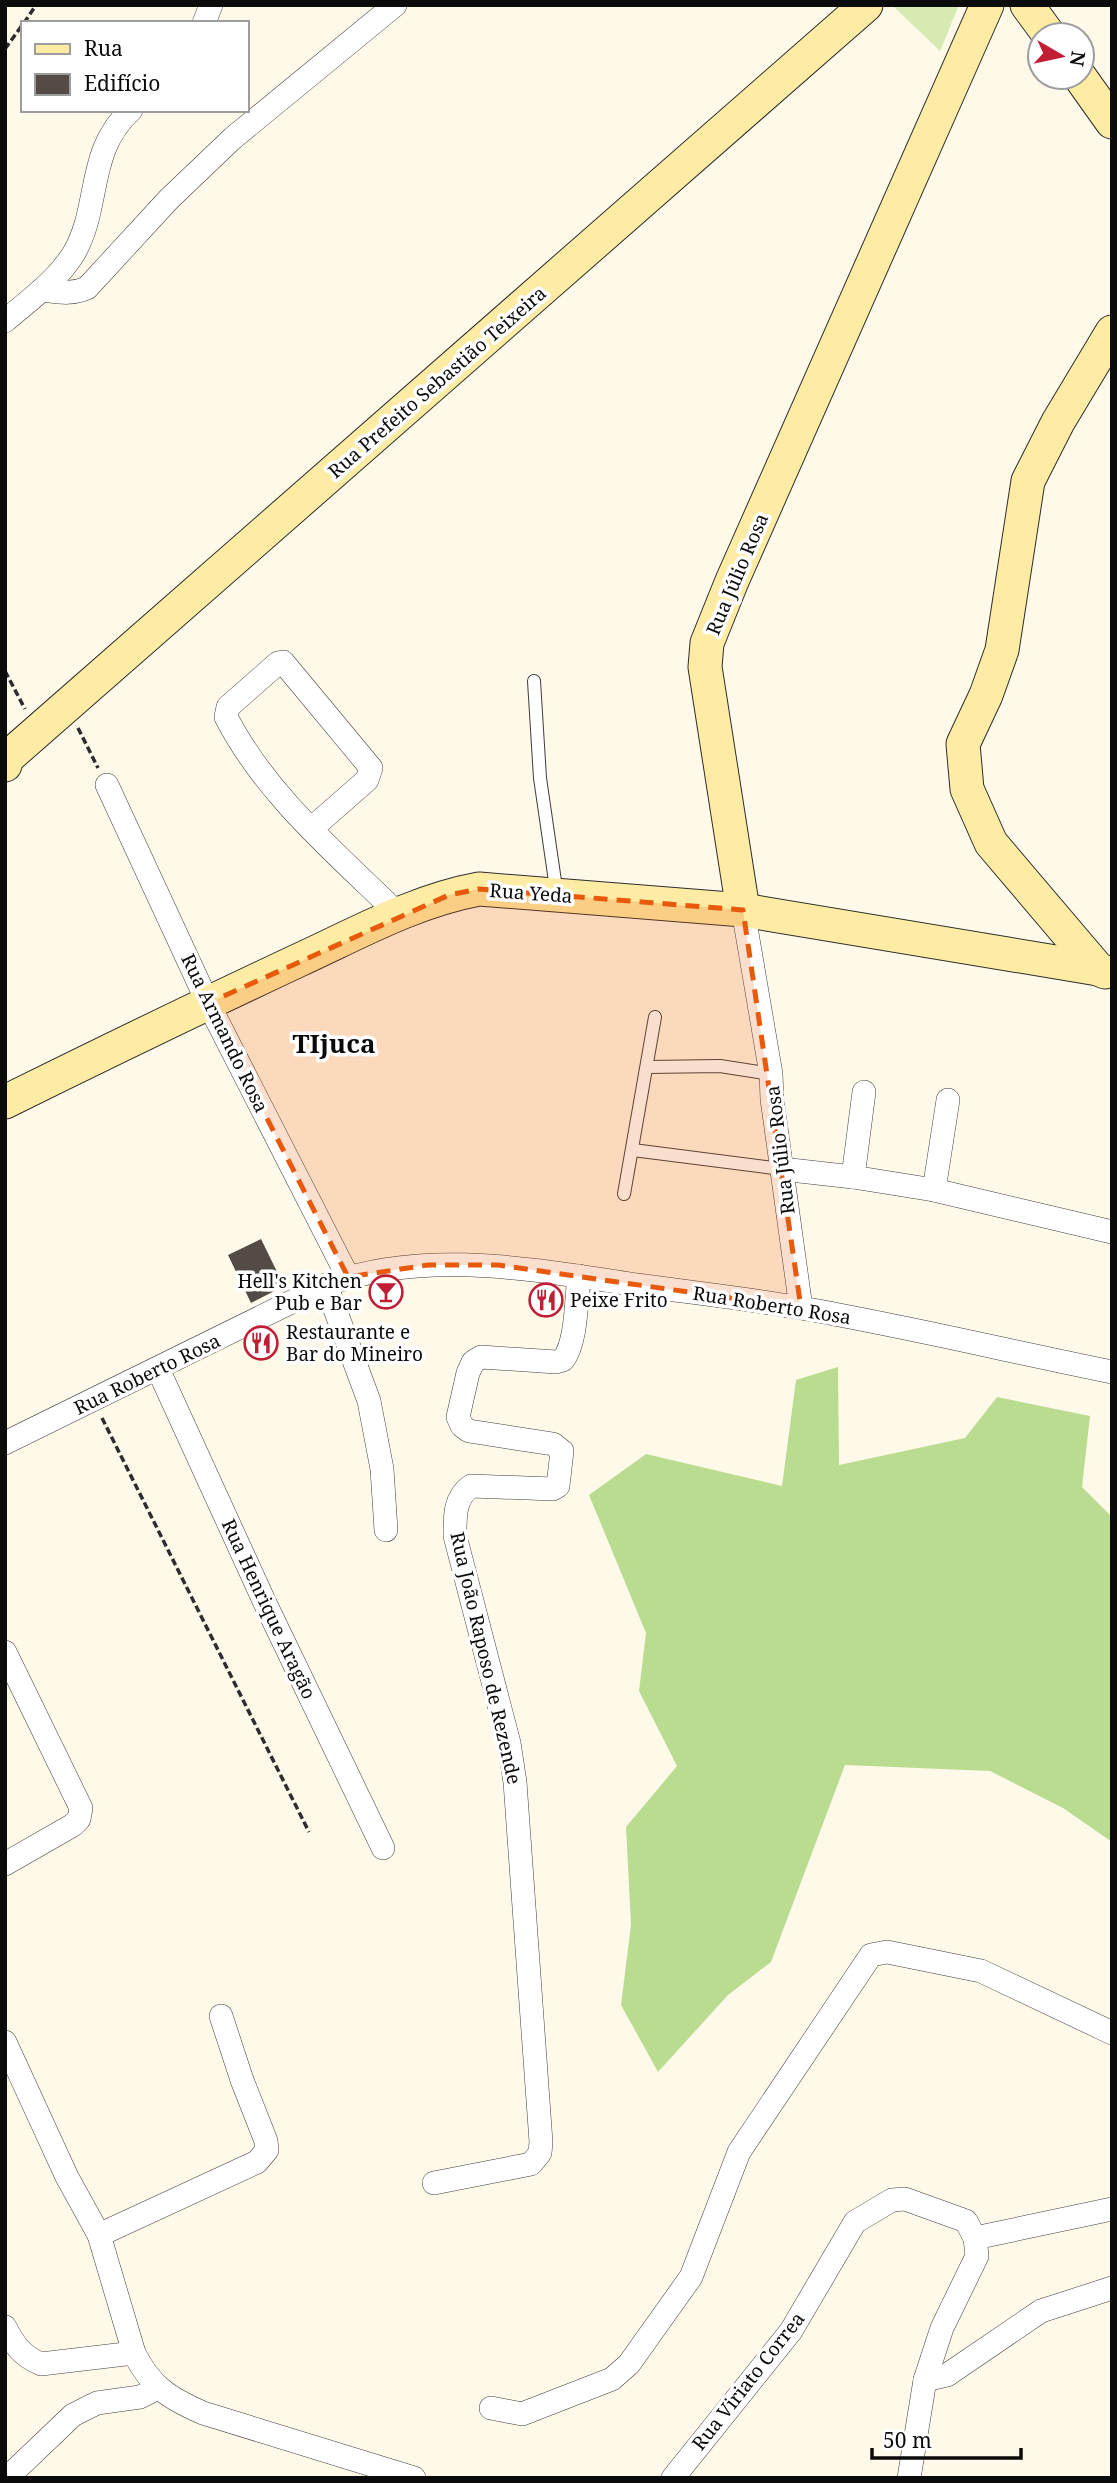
<svg xmlns="http://www.w3.org/2000/svg" width="1117" height="2483" viewBox="0 0 1117 2483" font-family="'Noto Serif',serif">
	<rect width="100%" height="100%" fill="#fff9e9"/>
	<path fill="#d5ebb2" d="M897 5H959L940 51 894 7Z"/>
	<path fill="#badc90" d="M838 1367 839 1465 965 1438 997 1397 1090 1416 1082 1487 1112 1517V1842L1063 1808 990 1771 845 1765 771 1962 728 1995 658 2072 621 2005 631 1925 626 1827 677 1766 639 1691 646 1633 589 1495 646 1454 782 1486 796 1380Z"/>
	<path fill="#544b47" d="M261 1239 284 1286 251 1303 228 1255Z"/>
	<g fill="none" stroke-linecap="round" stroke-linejoin="round">
		<defs>
			<g id="lane">
				<path d="M534 681 540 778 557 895"/>
				<path d="M647 1067 720 1066 771 1074"/>
				<path d="M633 1150 782 1169"/>
				<path d="M624 1194 655 1017"/>
			</g>
			<g id="street">
				<path d="M204 23 211 5"/>
				<path d="M42 290C59 292 71 295 87 288L169 199 233 138 395 5"/>
				<path d="M5 321C29 300 57 281 74 253 101 206 86 151 131 110"/>
				<path d="M107 785 208 1003 348 1277"/>
				<path d="M311 829 367 780 371 768 283 662 278 663 228 707 226 717C266 795 337 854 398 914"/>
				<path d="M743 910 771 1074 772 1099 801 1308"/>
				<path d="M782 1169 853 1177 934 1190 1112 1232"/>
				<path d="M853 1177 864 1092"/>
				<path d="M934 1190 948 1100"/>
				<path d="M326 1285 369 1401 382 1469 386 1530"/>
				<path d="M158 1369 265 1603 383 1848"/>
				<path d="M5 1443 326 1285C428 1247 539 1271 644 1286 696 1293 749 1299 801 1308 905 1326 1008 1351 1112 1372"/>
				<path d="M5 1652 81 1808 79 1819 73 1825 5 1864"/>
				<path d="M5 2042 67 2177 99 2235 134 2353C151 2387 169 2398 203 2413L414 2478"/>
				<path d="M434 2183 531 2164 540 2153 541 2142 515 1782 509 1743 455 1536C455 1517 454 1498 471 1486L553 1489 558 1486 562 1451 553 1444 469 1431 462 1426 458 1417 468 1373 473 1362 481 1357 556 1362 563 1360C577 1342 576 1300 579 1276"/>
				<path d="M99 2235 257 2162 267 2150 266 2141 242 2080 221 2016"/>
				<path d="M975 2238 1112 2209"/>
				<path d="M5 2327C14 2345 22 2356 41 2364L134 2353"/>
				<path d="M925 2380 947 2375 1041 2311 1112 2288"/>
				<path d="M491 2408 522 2414 612 2379 629 2364 691 2277 739 2152 871 1955 887 1952 981 1971 1112 2033"/>
				<path d="M7 2478 73 2415 97 2403 140 2397 158 2388"/>
				<path d="M673 2478 791 2331 855 2222 892 2200 905 2199 966 2221 975 2238 977 2256 942 2328 925 2380 909 2478"/>
			</g>
			<g id="secondary">
				<path d="M1027 5 1049 35"/>
				<path d="M1080 77 1112 122"/>
				<path d="M5 765 7 758 866 5"/>
				<path d="M743 910 705 667 707 643 732 581 987 5"/>
				<path d="M1105 972 1098 969 991 843 967 789 963 744 986 695 1002 650 1028 481 1058 422 1112 332"/>
				<path d="M5 1102C102 1054 199 1007 297 961 356 934 414 901 479 889L743 910 1098 969"/>
			</g>
		</defs>
		<use href="#lane" stroke="#3e3e3e" stroke-width="14"/>
		<use href="#street" stroke="#3e3e3e" stroke-width="24"/>
		<use href="#secondary" stroke="#2d2d2d" stroke-width="35"/>
		<g stroke="#2d2d2d" stroke-width="3.5" stroke-dasharray="7 3.5" stroke-linecap="butt">
			<path d="M24 23 36 5"/>
			<path d="M5 49 23 24"/>
			<path d="M5 671 25 709"/>
			<path d="M78 728 98 768"/>
			<path d="M102 1418 309 1832"/>
		</g>
		<use href="#lane" stroke="#fff" stroke-width="12"/>
		<use href="#street" stroke="#fff" stroke-width="23"/>
		<use href="#secondary" stroke="#ffeca4" stroke-width="33"/>
	</g>
	<path fill="#e8590c" fill-opacity="0.2" stroke="#e8590c" stroke-width="5" stroke-dasharray="14 9" stroke-linejoin="round" d="M479 889 743 910 801 1308 498 1265H428L348 1277 208 1003 449 895Z"/>
	<defs>
		<symbol id="bar-ring" viewBox="-11 -11 22 22"><circle r="9.5" fill="#fff" stroke="#c11e35" stroke-width="1.5"/><path d="M-6-5H6L.8 .8V4.5H3.5V6h-7V4.5H-.8V.8Z" fill="#c11e35"/></symbol>
		<symbol id="restaurant-ring" viewBox="-11 -11 22 22"><circle r="9.5" fill="#fff" stroke="#c11e35" stroke-width="1.5"/><path d="M-5-6h1v4h1v-4h1v4h1v-4h1v5L-1.5 .5V6h-2V.5L-5-1ZM5-6V6H3V1.5H1.5Q1.5-4 5-6Z" fill="#c11e35"/></symbol>
	</defs>
	<g fill-rule="evenodd">
		<use href="#bar-ring" x="367" y="1273" width="38" height="38"/>
		<use href="#restaurant-ring" x="527" y="1281" width="38" height="38"/>
		<use href="#restaurant-ring" x="242" y="1324" width="38" height="38"/>
	</g>
	<g text-anchor="middle" stroke-width="7" stroke-linejoin="round" paint-order="stroke">
		<g font-size="19" fill="#0b0b0b" stroke="#fff">
			<text transform="translate(437 382) rotate(-41)" y="7">Rua Prefeito Sebastião Teixeira</text>
			<text transform="translate(737 574) rotate(-67)" y="7">Rua Júlio Rosa</text>
			<text transform="translate(531 893) rotate(4)" y="7">Rua Yeda</text>
			<text transform="translate(225 1033) rotate(64)" y="7">Rua Armando Rosa</text>
			<text transform="translate(780 1150) rotate(-97)" y="7">Rua Júlio Rosa</text>
			<text transform="translate(772 1305) rotate(9)" y="7">Rua Roberto Rosa</text>
			<text transform="translate(147 1374) rotate(-26)" y="7">Rua Roberto Rosa</text>
			<text transform="translate(269 1609) rotate(65)" y="7">Rua Henrique Aragão</text>
			<text transform="translate(486 1658) rotate(77)" y="7">Rua João Raposo de Rezende</text>
			<text transform="translate(748 2381) rotate(-52)" y="7">Rua Viriato Correa</text>
		</g>
		<g font-size="19" fill="#0b0b0b" stroke="#fff" text-anchor="start">
			<text x="362" y="1288" text-anchor="end">Hell's Kitchen<tspan x="362" dy="22">Pub e Bar</tspan></text>
			<text x="570" y="1307">Peixe Frito</text>
			<text x="286" y="1339">Restaurante e<tspan x="286" dy="22">Bar do Mineiro</tspan></text>
		</g>
		<g font-size="26" font-weight="bold" fill="#0b0b0b" stroke="#fff">
			<text x="334" y="1053">TIjuca</text>
		</g>
	</g>
	<rect width="1117" height="2483" fill="none" stroke="#0b0b0b" stroke-width="14"/>
	<rect x="21" y="21" width="228" height="91" fill="#ffffff" stroke="#9d9d9d" stroke-width="2"/>
	<rect x="35" y="44" width="35" height="10" fill="#ffeca4" stroke="#9d9d9d" stroke-width="2"/>
	<text x="84" y="56" font-size="21" fill="#0b0b0b">Rua</text>
	<rect x="35" y="74" width="35" height="21" fill="#544b47" stroke="#9d9d9d" stroke-width="2"/>
	<text x="84" y="91" font-size="21" fill="#0b0b0b">Edifício</text>
	<g transform="translate(1061 56) rotate(99)"><circle r="33" fill="#ffffff" stroke="#9d9d9d" stroke-width="2"/>
	<path d="M0-5L12 26L0 18L-12 26Z" fill="#c11e35"/>
	<text y="-10" font-size="19" font-weight="bold" text-anchor="middle" fill="#0b0b0b">N</text>
	</g>
	<path d="M872 2448v10h149v-10" fill="none" stroke="#0b0b0b" stroke-width="3.5"/>
	<text x="883" y="2448" font-size="21" fill="#0b0b0b" stroke="#ffffff" stroke-width="5" paint-order="stroke">50 m</text>
</svg>
